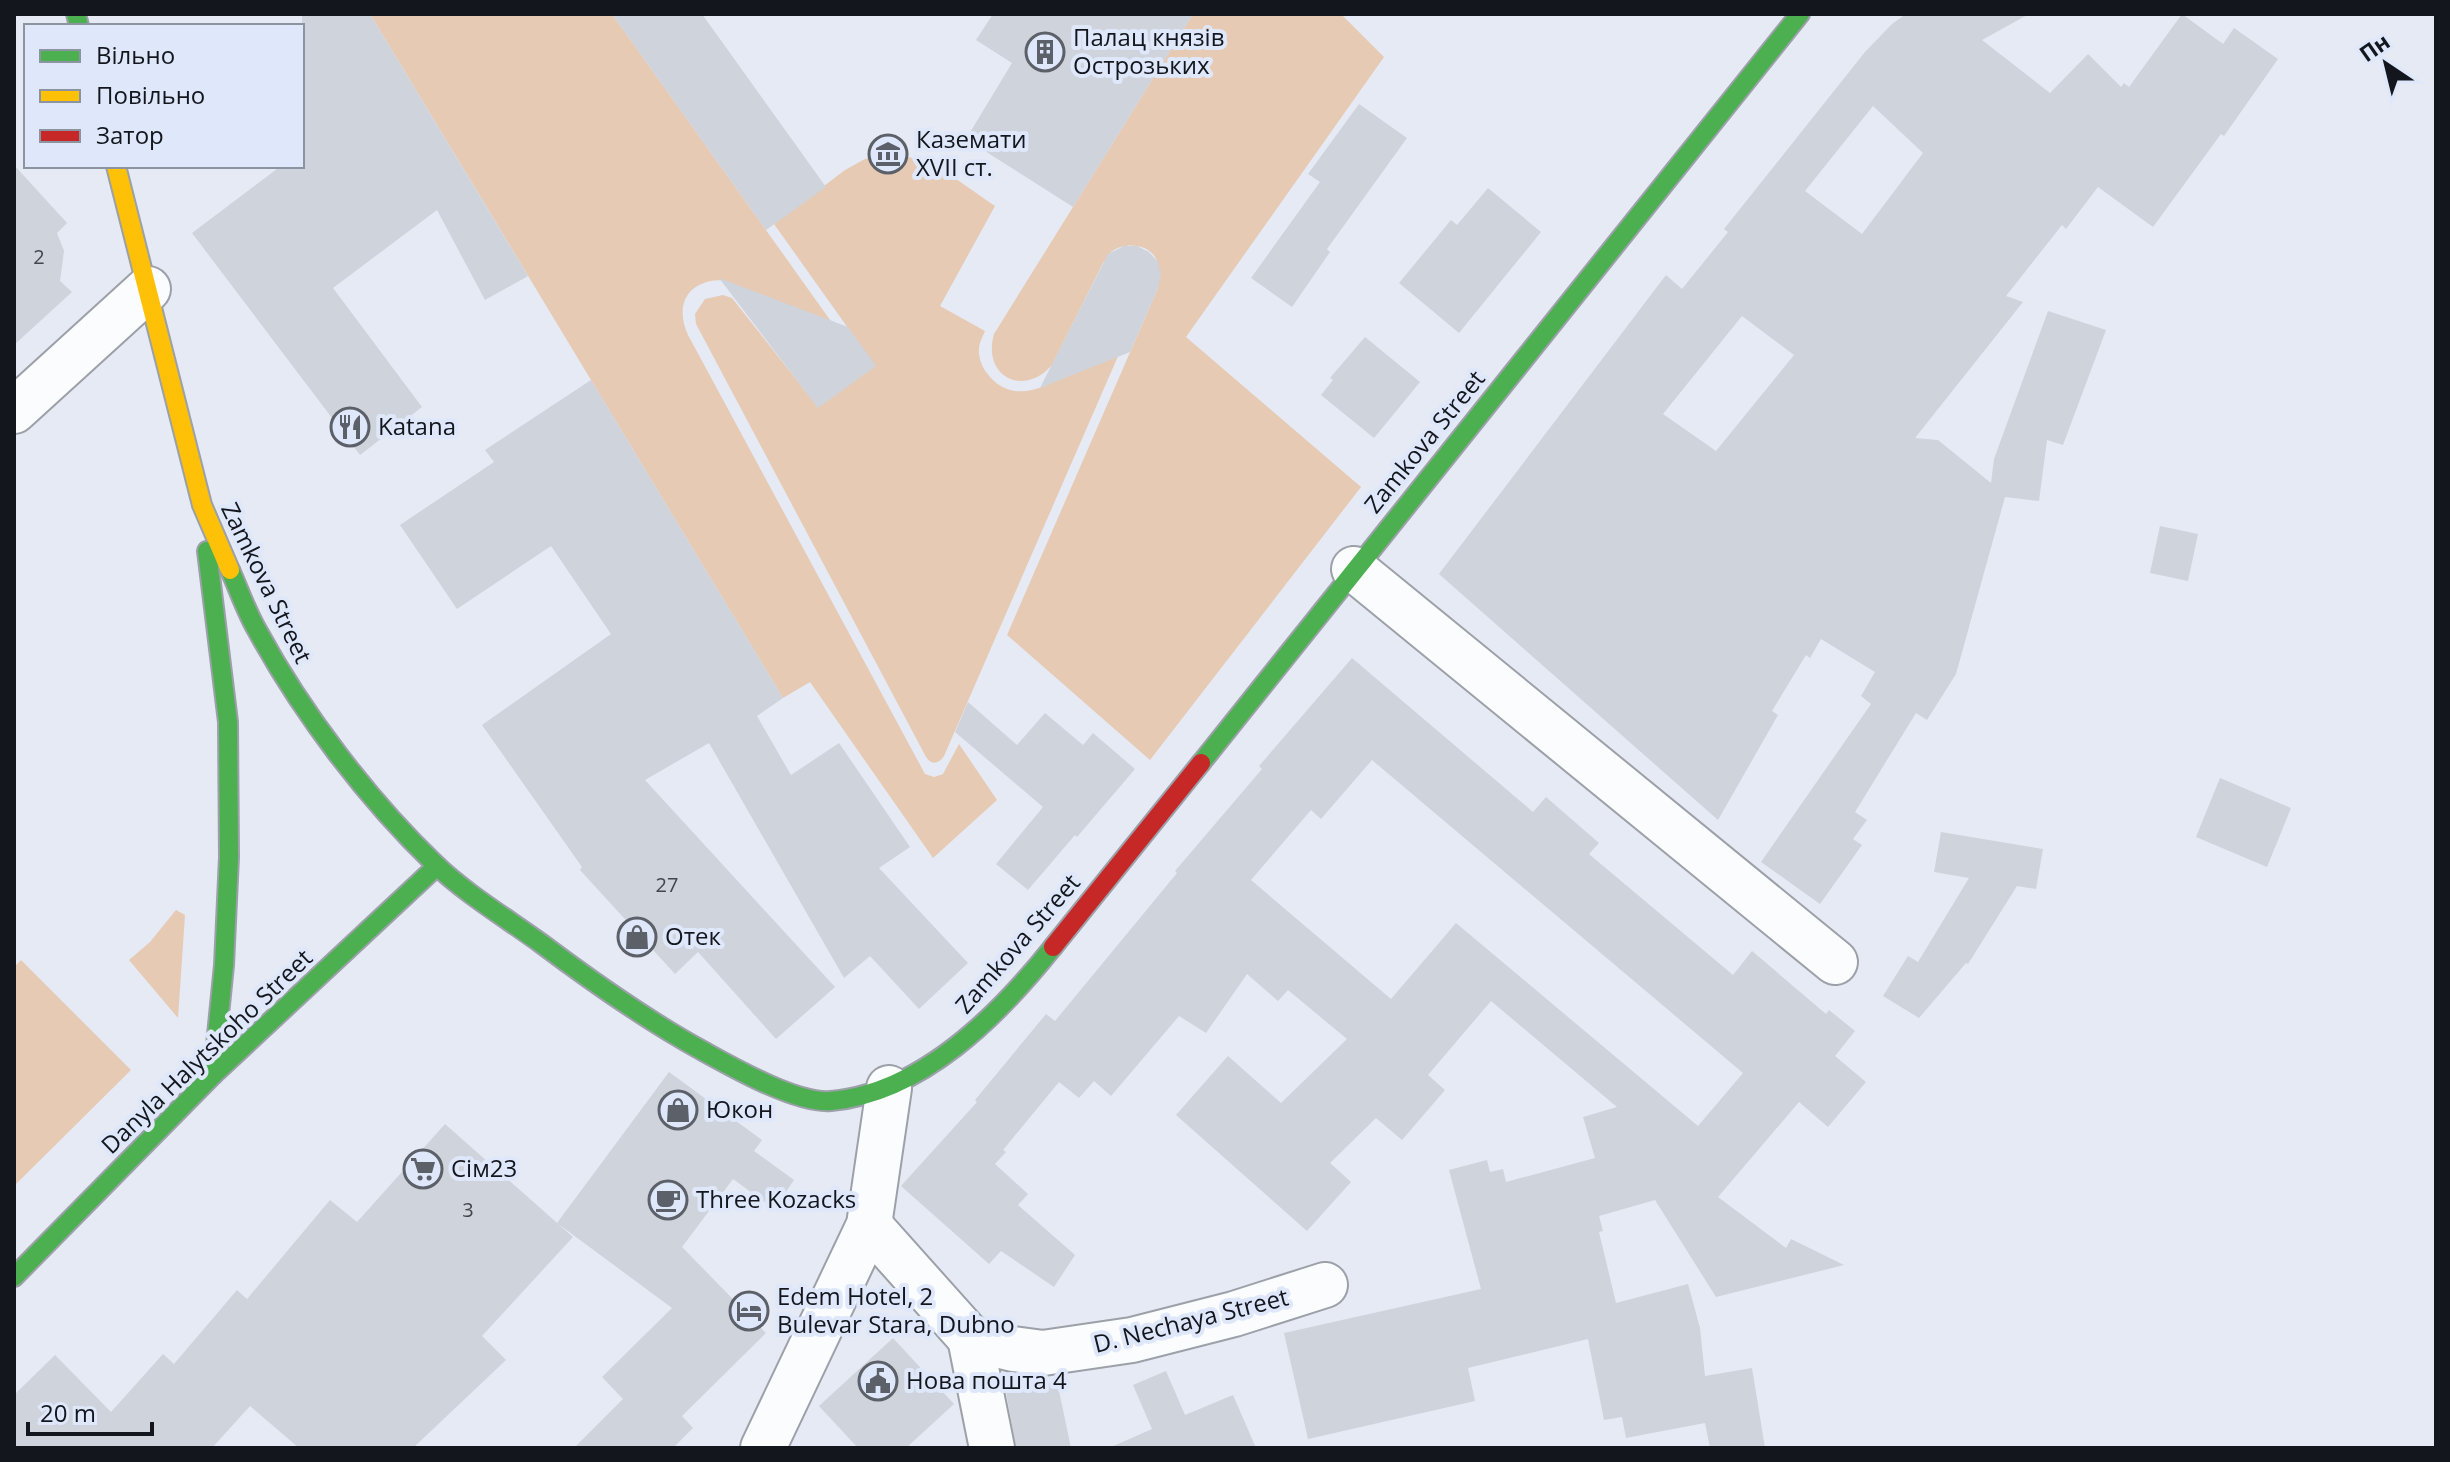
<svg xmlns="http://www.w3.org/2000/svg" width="2450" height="1462" viewBox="0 0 2450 1462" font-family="'Open Sans',sans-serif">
	<rect width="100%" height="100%" fill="#e5eaf4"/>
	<g fill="#e6cab4">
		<path d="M370 14H612L860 362 723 280C688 280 674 304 688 335L925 774 934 777 943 774 959 744 997 800 933 858 810 682 783 698Z"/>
		<path d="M1193 14H1341L1384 57 1186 337 1361 487 1150 760 1007 635 1158 288C1158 280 1160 268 1157 261 1151 244 1125 241 1111 252 1108 255 1106 259 1103 263L1052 365C1023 398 982 376 994 334Z"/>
		<path d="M888 154C933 157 959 182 995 206L940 306 985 331C983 336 979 343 979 349 978 356 982 367 986 372 1003 395 1023 395 1047 385L1149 285 944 756C938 765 930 765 925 755L696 324 695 314 705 299 723 295 732 298 818 407 875 366 774 224 845 170 865 159Z"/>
		<path d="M176 910 185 915 178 1018 129 960 150 942Z"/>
		<path d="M21 960 131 1070 14 1186V967Z"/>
	</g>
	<g fill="#cfd3db" fill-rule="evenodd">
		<path d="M302 14H370L528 276 485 300 437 210 333 288 422 407 360 455 192 233 281 166H302Z"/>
		<path d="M612 14H702L826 187 766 230Z"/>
		<path d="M993 14H1193L1073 207 966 139 1012 63 976 40Z"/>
		<path d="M1906 14H2029L1982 40 2050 93 2088 54 2121 87 2124 83 2129 87 2182 14 2223 44 2234 28 2278 59 2224 136 2221 134 2153 227 2098 187 2066 229 2062 225 2006 296 2023 302 1915 438 1938 440 1991 483 1994 459 2048 311 2106 330 2063 445 2047 440 2039 501 2005 497 1956 674 1927 720 1916 713 1855 812 1867 820 1853 839 1862 845 1820 904 1761 862 1871 704 1861 696 1875 672 1821 639 1810 658 1806 655 1772 711 1778 715 1718 820 1439 574 1666 275 1682 289 1728 232 1724 229 1865 52 1892 24ZM1873 106 1923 153 1862 234 1805 191ZM1742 316 1794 355 1716 451 1663 414Z"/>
		<path d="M1359 104 1407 138 1327 249 1330 252 1292 307 1251 278 1320 182 1308 174Z"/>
		<path d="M14 165 67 223 57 233 64 251 60 281 72 292 14 345Z"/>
		<path d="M1488 188 1541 232 1459 333 1399 283 1451 220 1457 225Z"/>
		<path d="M1124 246H1137L1149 252 1158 262 1161 275 1158 288 1130 352 1040 388 1108 254Z"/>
		<path d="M719 278 848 327 876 366 818 408Z"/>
		<path d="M1365 337 1420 382 1374 438 1321 395 1333 380 1330 378Z"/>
		<path d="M591 380 783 698 757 716 791 775 839 743 910 847 879 868 968 963 919 1009 870 956 844 978 709 743 645 780 835 987 776 1039 698 952 675 974 580 870 582 867 482 725 611 634 551 546 457 609 400 525 494 462 485 450Z"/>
		<path d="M2160 526 2198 534 2188 581 2150 573Z"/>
		<path d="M1352 658 1533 812 1546 797 1599 843 1589 854 1733 975 1752 951 1826 1014 1829 1010 1855 1031 1835 1056 1866 1082 1828 1127 1799 1102 1718 1197 1786 1248 1791 1239 1844 1265 1716 1297 1655 1200 1599 1216 1603 1231 1599 1232 1616 1303 1688 1284 1700 1328 1705 1376 1752 1368 1765 1448H1710L1705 1423 1626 1438 1622 1417 1604 1420 1588 1339 1468 1368 1475 1401 1308 1439 1284 1333 1481 1289 1449 1170 1487 1160 1490 1172 1503 1169 1506 1182 1595 1158 1583 1117 1617 1107 1491 1001 1428 1075 1445 1090 1402 1140 1376 1118 1330 1163 1351 1182 1307 1231 1176 1115 1228 1056 1281 1103 1347 1039 1288 990 1278 1001 1247 974 1206 1033 1179 1016 1111 1096 1094 1081 1079 1098 1059 1082 1003 1150 1006 1152 995 1164 1028 1194 1018 1205 1075 1255 1054 1287 1001 1251 989 1264 901 1186 977 1102 975 1100 1046 1014 1055 1021 1177 873 1175 871 1262 769 1259 766ZM1372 760 1743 1073 1698 1126 1456 923 1391 999 1251 880 1311 810 1321 819Z"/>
		<path d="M968 702 1017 745 1045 713 1083 745 1093 733 1135 769 1077 837 1075 835 1028 890 996 864 1043 807 955 732Z"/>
		<path d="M2220 778 2291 808 2267 867 2196 837Z"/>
		<path d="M1941 832 2043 849 2036 889 2017 886 1968 964 1966 963 1919 1018 1883 996 1908 956 1918 962 1969 878 1934 872Z"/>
		<path d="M669 1072 762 1140 754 1151 794 1180 774 1209 733 1179 682 1247 766 1333 682 1416 693 1428 673 1448H574L623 1399 602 1377 672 1308 557 1223Z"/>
		<path d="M445 1124 573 1237 482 1336 506 1360 413 1448H299L250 1406 212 1448H14V1395L55 1355 111 1412 163 1354 174 1364 237 1290 247 1299 330 1200 357 1222Z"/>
		<path d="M893 1338 954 1404 906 1448H858L819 1406Z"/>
		<path d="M1166 1371 1185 1415 1233 1395 1256 1448H1109L1152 1429 1133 1385Z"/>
		<path d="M1057 1381 1071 1448H1016L1006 1392Z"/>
	</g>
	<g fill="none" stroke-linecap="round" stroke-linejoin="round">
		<defs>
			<g id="street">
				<path d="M14 411 148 289"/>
				<path d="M1354 569 1835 962"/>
				<path d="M869 1225 970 1338 1013 1349 1043 1353 1132 1340 1234 1314 1325 1285"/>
				<path d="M970 1338 992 1448"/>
				<path d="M763 1448 869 1225 889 1088"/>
			</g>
			<g id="fast">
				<path d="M76 14 79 26"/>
				<path d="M207 551 228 722 229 857 224 965 213 1075"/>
				<path d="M230 570C239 590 246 611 257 630 302 713 368 800 436 865 465 893 509 920 542 944 594 983 646 1020 703 1051 734 1068 797 1104 831 1101 922 1093 999 1015 1053 947"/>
				<path d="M1201 763 1800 14"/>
				<path d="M14 1277 213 1075 437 866"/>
			</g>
			<path id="slow" d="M116 166 202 505 230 570"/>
			<path id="jam" d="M1053 947 1201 763"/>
		</defs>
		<use href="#street" stroke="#9ca0a8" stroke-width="48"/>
		<use href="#fast" stroke="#9ca0a8" stroke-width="22"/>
		<use href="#slow" stroke="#9ca0a8" stroke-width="22"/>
		<use href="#jam" stroke="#9ca0a8" stroke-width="22"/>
		<use href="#street" stroke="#fbfcfd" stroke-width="44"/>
		<use href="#fast" stroke="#4caf50" stroke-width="18"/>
		<use href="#slow" stroke="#ffc107" stroke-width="18"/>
		<use href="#jam" stroke="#c62828" stroke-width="18"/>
	</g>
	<defs>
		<symbol id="building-ring" viewBox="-11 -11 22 22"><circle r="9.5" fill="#dfe8fa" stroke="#5c6068" stroke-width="1.5"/><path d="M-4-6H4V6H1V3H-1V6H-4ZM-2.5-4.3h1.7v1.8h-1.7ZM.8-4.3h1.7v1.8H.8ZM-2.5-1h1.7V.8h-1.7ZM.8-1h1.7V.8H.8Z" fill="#5c6068"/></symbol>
		<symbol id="museum-ring" viewBox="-11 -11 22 22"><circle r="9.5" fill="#dfe8fa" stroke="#5c6068" stroke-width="1.5"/><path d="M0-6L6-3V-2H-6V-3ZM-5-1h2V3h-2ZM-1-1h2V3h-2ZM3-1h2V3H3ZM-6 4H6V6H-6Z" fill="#5c6068"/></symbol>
		<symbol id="restaurant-ring" viewBox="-11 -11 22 22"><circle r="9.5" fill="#dfe8fa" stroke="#5c6068" stroke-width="1.5"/><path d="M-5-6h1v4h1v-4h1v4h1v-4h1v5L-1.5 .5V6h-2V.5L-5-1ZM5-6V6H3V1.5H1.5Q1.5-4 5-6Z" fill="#5c6068"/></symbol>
		<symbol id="shop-ring" viewBox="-11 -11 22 22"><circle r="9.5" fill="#dfe8fa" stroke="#5c6068" stroke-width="1.5"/><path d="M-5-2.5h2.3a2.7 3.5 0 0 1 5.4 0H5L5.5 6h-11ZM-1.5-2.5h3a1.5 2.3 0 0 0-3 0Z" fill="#5c6068"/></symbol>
		<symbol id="supermarket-ring" viewBox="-11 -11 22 22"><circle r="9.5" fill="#dfe8fa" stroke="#5c6068" stroke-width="1.5"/><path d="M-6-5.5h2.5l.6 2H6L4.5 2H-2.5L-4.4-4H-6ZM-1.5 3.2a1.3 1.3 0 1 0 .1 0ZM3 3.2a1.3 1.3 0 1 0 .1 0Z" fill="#5c6068"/></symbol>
		<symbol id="cafe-ring" viewBox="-11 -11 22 22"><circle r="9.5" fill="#dfe8fa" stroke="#5c6068" stroke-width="1.5"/><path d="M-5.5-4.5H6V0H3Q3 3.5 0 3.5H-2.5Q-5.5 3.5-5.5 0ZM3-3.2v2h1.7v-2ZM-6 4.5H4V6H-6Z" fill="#5c6068"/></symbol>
		<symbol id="hotel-ring" viewBox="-11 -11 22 22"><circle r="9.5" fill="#dfe8fa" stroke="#5c6068" stroke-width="1.5"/><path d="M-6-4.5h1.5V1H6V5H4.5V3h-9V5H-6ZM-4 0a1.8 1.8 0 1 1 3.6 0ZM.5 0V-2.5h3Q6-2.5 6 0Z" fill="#5c6068"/></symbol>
		<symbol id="civic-ring" viewBox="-11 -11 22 22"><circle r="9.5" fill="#dfe8fa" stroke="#5c6068" stroke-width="1.5"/><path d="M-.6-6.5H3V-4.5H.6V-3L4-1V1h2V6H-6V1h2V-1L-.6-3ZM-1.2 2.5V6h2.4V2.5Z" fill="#5c6068"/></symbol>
	</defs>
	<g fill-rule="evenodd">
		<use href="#building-ring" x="1023" y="30" width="44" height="44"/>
		<use href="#museum-ring" x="866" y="132" width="44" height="44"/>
		<use href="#restaurant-ring" x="328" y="405" width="44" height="44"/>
		<use href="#shop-ring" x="615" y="915" width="44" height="44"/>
		<use href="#shop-ring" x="656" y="1088" width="44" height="44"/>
		<use href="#supermarket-ring" x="401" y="1147" width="44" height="44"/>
		<use href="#cafe-ring" x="646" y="1178" width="44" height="44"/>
		<use href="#hotel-ring" x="727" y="1289" width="44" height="44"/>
		<use href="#civic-ring" x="856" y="1359" width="44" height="44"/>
	</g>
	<g text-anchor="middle" stroke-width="8" stroke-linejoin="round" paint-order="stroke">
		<g font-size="20" fill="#43464d">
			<text x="39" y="264">2</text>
			<text x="667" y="892">27</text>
			<text x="468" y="1217">3</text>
		</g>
		<g font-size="24" fill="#13161c" stroke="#dfe8fa" text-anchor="start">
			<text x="1073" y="46">Палац князів<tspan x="1073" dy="28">Острозьких</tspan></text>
			<text x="916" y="148">Каземати<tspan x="916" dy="28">XVII ст.</tspan></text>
			<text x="378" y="435">Katana</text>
			<text x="665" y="945">Отек</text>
			<text x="706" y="1118">Юкон</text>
			<text x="451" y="1177">Сім23</text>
			<text x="696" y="1208">Three Kozacks</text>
			<text x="777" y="1305">Edem Hotel, 2<tspan x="777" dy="28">Bulevar Stara, Dubno</tspan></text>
			<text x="906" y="1389">Нова пошта 4</text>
		</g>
		<g font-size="24" fill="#13161c" stroke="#dfe8fa">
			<text transform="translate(1425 442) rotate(-51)" y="8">Zamkova Street</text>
			<text transform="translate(266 583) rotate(64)" y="8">Zamkova Street</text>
			<text transform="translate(1018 944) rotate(-49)" y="8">Zamkova Street</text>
			<text transform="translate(207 1052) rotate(-44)" y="8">Danyla Halytskoho Street</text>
			<text transform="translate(1191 1321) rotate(-14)" y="8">D. Nechaya Street</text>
		</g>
	</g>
	<rect width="2450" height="1462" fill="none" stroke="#13161c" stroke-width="32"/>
	<rect x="24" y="24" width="280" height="144" fill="#dfe8fa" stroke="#8d94a1" stroke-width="2"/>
	<rect x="40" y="50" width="40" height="12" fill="#4caf50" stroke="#8d94a1" stroke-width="2"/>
	<text x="96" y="64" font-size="24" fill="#13161c">Вільно</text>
	<rect x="40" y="90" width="40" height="12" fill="#ffc107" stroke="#8d94a1" stroke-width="2"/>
	<text x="96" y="104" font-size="24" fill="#13161c">Повільно</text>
	<rect x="40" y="130" width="40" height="12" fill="#c62828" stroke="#8d94a1" stroke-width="2"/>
	<text x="96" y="144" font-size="24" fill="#13161c">Затор</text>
	<g transform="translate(2386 64) rotate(325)" stroke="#dfe8fa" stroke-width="6" paint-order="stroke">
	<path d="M0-6L14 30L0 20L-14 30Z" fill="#13161c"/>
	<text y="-12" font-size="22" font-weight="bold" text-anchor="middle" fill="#13161c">Пн</text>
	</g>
	<path d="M28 1422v12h124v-12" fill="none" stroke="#13161c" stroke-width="4"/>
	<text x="40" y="1422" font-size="24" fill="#13161c" stroke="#dfe8fa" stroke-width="6" paint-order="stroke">20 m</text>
</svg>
